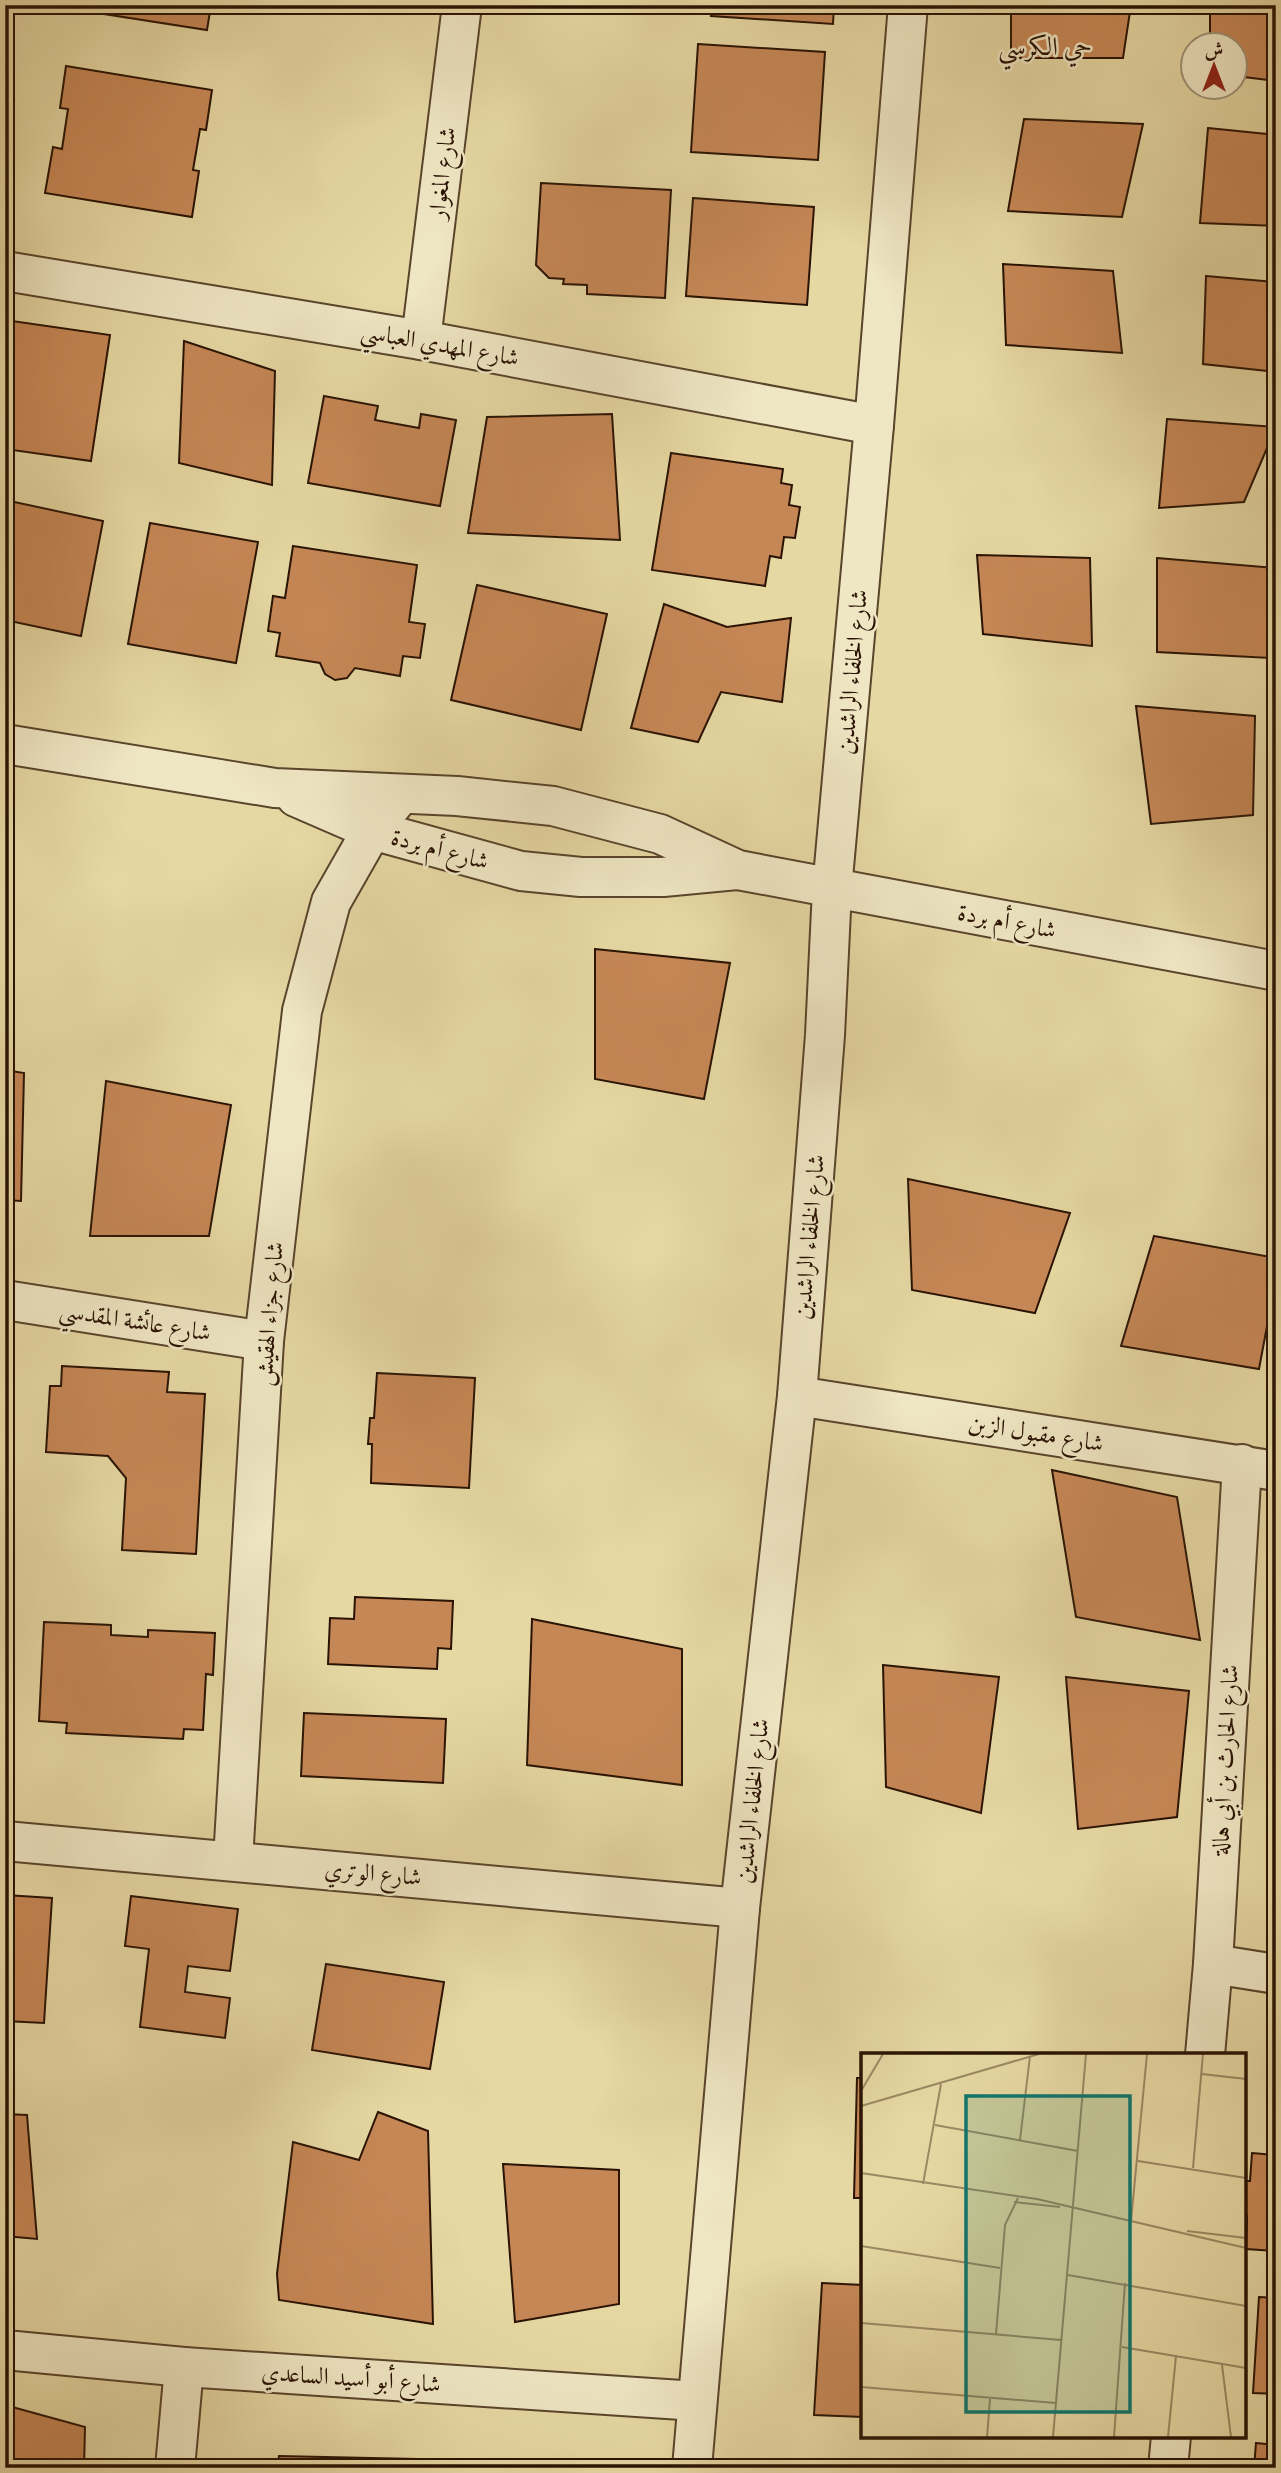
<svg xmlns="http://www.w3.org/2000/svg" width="1281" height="2473" viewBox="0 0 1281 2473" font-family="'Gentium Book Plus',Amiri,serif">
	<rect width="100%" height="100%" fill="#e6d8a3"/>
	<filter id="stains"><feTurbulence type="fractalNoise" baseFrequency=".00286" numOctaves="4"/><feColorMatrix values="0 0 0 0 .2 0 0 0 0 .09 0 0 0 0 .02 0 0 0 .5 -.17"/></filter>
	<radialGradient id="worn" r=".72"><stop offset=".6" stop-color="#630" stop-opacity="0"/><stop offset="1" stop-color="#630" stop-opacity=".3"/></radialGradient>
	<g fill="#c68756" stroke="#2a1304" stroke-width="2">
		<path d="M82 5H211L207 30 91 12Z"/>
		<path d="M712 5H834L833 24 711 16Z"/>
		<path d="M1011 5H1131L1123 58H1011Z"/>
		<path d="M1210 5H1276V81L1236 76V46H1210Z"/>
		<path d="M698 44 825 52 818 160 691 152Z"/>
		<path d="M66 66 212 90 206 130 200 129 193 170 199 171 192 217 45 193 53 147 62 149 68 109 60 108Z"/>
		<path d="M5 99 14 100 5 125Z"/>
		<path d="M1024 119 1143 124 1122 217 1008 211Z"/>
		<path d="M1208 128 1276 135V226L1200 223Z"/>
		<path d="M541 183 671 190 665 298 587 294V285L563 284 564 279 549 278 536 265Z"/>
		<path d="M693 198 814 207 807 305 686 296Z"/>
		<path d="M1003 264 1113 271 1122 353 1006 345Z"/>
		<path d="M1206 276 1276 282V372L1203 364Z"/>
		<path d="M5 320 110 335 91 461 5 449Z"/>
		<path d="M184 341 275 371 272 485 179 463Z"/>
		<path d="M324 396 378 406 375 420 419 428 421 414 456 420 440 506 308 483Z"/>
		<path d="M612 414 620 540 468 533 487 417Z"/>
		<path d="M1167 419 1276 427 1244 502 1159 508Z"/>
		<path d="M671 453 783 469 781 483 792 485 789 505 800 507 795 538 784 537 781 558 770 556 765 586 652 570Z"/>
		<path d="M5 500 103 521 81 636 5 620Z"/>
		<path d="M150 523 258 542 236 663 128 644Z"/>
		<path d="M293 546 417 565 409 622 425 624 420 658 403 656 400 676 355 668 347 678 335 680 325 674 320 663 276 656 280 633 268 631 273 596 285 598Z"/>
		<path d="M977 555 1090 558 1092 646 983 634Z"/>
		<path d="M1157 558 1275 568 1270 658 1157 652Z"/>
		<path d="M477 585 607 614 581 730 451 700Z"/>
		<path d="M664 604 727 627 791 618 782 702 721 692 698 742 631 728Z"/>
		<path d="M1136 706 1255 716 1253 815 1151 824Z"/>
		<path d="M595 949 730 963 704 1099 595 1079Z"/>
		<path d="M5 1070 24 1073 21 1201 5 1200Z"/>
		<path d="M106 1081 231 1105 209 1236H90Z"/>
		<path d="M908 1179 1070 1213 1035 1313 912 1290Z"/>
		<path d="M1154 1236 1276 1258V1278L1259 1369 1121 1346Z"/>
		<path d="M62 1366 169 1372 167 1392 205 1394 196 1554 122 1550 126 1478 108 1456 46 1452 50 1386H61Z"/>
		<path d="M377 1373 475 1378 469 1488 371 1483 372 1444H368L370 1418H374Z"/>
		<path d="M1052 1470 1177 1497 1200 1640 1076 1617Z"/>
		<path d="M355 1597 453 1601 451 1649 438 1648 437 1669 328 1664 330 1618 354 1619Z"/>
		<path d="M532 1619 682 1649V1785L527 1765Z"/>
		<path d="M44 1622 111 1625V1635L148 1637V1630L215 1633 213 1675 206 1674 203 1730 184 1729 183 1739 66 1733 67 1723 39 1721Z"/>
		<path d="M883 1665 999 1677 981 1813 886 1787Z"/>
		<path d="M1066 1677 1189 1691 1177 1817 1078 1829Z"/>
		<path d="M304 1713 446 1719 443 1783 301 1776Z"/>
		<path d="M5 1895 52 1898 44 2023 5 2021Z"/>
		<path d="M131 1896 238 1909 230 1971 188 1966 185 1992 230 1998 225 2038 140 2027 149 1949 125 1946Z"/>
		<path d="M326 1964 444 1982 430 2069 312 2050Z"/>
		<path d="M857 2078H863V2198H854Z"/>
		<path d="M378 2112 428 2131 433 2324 279 2300 277 2274 293 2142 359 2160Z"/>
		<path d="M5 2114 27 2115 37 2239 5 2236Z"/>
		<path d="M1252 2153 1276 2155V2251L1246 2249 1247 2216H1244V2181H1250Z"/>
		<path d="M503 2164 619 2170V2304L515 2322Z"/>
		<path d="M822 2283 863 2285V2417L814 2415Z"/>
		<path d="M1259 2297 1276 2298V2394L1253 2393Z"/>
		<path d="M5 2405 85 2427 84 2468H5Z"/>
		<path d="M1256 2443 1276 2445V2468H1254Z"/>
		<path d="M279 2456 417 2459 416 2468H277Z"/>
	</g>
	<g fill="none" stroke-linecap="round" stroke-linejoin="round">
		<defs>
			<g id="minor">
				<path d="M5 271 421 340 874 425"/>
				<path d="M421 340 462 5"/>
				<path d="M5 744 275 788 457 796 553 806 660 834 738 870 1276 971"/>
				<path d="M296 797 372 830 521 871 581 877H663L737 870"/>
				<path d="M5 1300 264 1341"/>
				<path d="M797 1396 1276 1471"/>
				<path d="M5 1841 740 1908"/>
				<path d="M233 1860 264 1341 302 1011 331 902 372 830 401 794"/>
				<path d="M1213 1964 1276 1974"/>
				<path d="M1205 2055 1213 1964 1242 1464"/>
				<path d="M5 2350 184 2367 697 2401"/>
				<path d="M175 2468 184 2367"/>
				<path d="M692 2468 740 1908 797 1396 825 1035 832 889 874 425 908 5"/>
				<path d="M1168 2468 1171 2436"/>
			</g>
		</defs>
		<use href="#minor" stroke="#59442c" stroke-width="42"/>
		<use href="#minor" stroke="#efe6c3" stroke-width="38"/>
	</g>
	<g text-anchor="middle" stroke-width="5" stroke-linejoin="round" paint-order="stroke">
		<g font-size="24" fill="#2a1304" stroke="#efe6c3">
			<text transform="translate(442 173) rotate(-83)" y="8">شارع المغوار</text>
			<text transform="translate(440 344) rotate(10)" y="8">شارع المهدي العباسي</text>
			<text transform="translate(852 672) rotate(-85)" y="8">شارع الخلفاء الراشدين</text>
			<text transform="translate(440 849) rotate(15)" y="8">شارع أم بردة</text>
			<text transform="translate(1007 921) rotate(11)" y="8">شارع أم بردة</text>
			<text transform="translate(809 1237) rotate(-85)" y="8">شارع الخلفاء الراشدين</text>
			<text transform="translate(269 1314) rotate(-85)" y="8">شارع جزاء الهقيش</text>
			<text transform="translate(135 1321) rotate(9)" y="8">شارع عائشة المقدسي</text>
			<text transform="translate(1036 1433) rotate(9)" y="8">شارع مقبول الزبن</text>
			<text transform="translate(1225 1760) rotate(-87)" y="8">شارع الحارث بن أبي هالة</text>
			<text transform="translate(752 1801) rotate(-84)" y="8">شارع الخلفاء الراشدين</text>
			<text transform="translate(373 1873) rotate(5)" y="8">شارع الوتري</text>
			<text transform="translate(351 2378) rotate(4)" y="8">شارع أبو أسيد الساعدي</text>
		</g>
		<g font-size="26" fill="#2a1304" stroke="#efe6c3">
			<text x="1045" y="55">حي الكرسي</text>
		</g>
	</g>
	<g transform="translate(861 2053)">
		<rect width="385" height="385" fill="#e6d8a3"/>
		<path fill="none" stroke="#9b8963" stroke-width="2" d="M341 21 385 26M0 38 22 1M0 53 178 1M74 72 217 98M159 87 169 3M277 108 385 125M332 115 342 1M0 120 176 146 385 195M62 131 80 31M153 149 199 154M270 168 286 1M326 178 385 185M0 193 139 215M207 222 385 253M0 270 200 287M135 281 144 172 157 145M261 294 385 315M361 312 370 384M0 334 195 350M126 384 129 346M192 384 225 1M253 384 264 230M307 384 315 303"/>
		<path fill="#0f766e" fill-opacity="0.15" stroke="#0f766e" stroke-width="3.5" d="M105 43H269V359H105Z"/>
		<rect width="385" height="385" fill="none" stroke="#2a1304" stroke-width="3.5"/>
	</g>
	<rect width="1281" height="2473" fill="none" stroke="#e6d8a3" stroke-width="28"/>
	<rect x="7" y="7" width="1267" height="2459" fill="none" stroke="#2a1304" stroke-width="3.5"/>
	<rect x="14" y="14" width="1253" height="2445" fill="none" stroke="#2a1304" stroke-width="2"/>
	<g transform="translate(1214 66)"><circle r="33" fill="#efe6c3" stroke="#a09277" stroke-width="2"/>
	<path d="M0-5L12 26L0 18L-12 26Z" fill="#8f2418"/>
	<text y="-10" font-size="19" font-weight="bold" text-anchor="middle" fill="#2a1304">ش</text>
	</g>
	<rect width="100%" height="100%" filter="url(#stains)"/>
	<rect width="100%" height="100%" fill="url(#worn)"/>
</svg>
